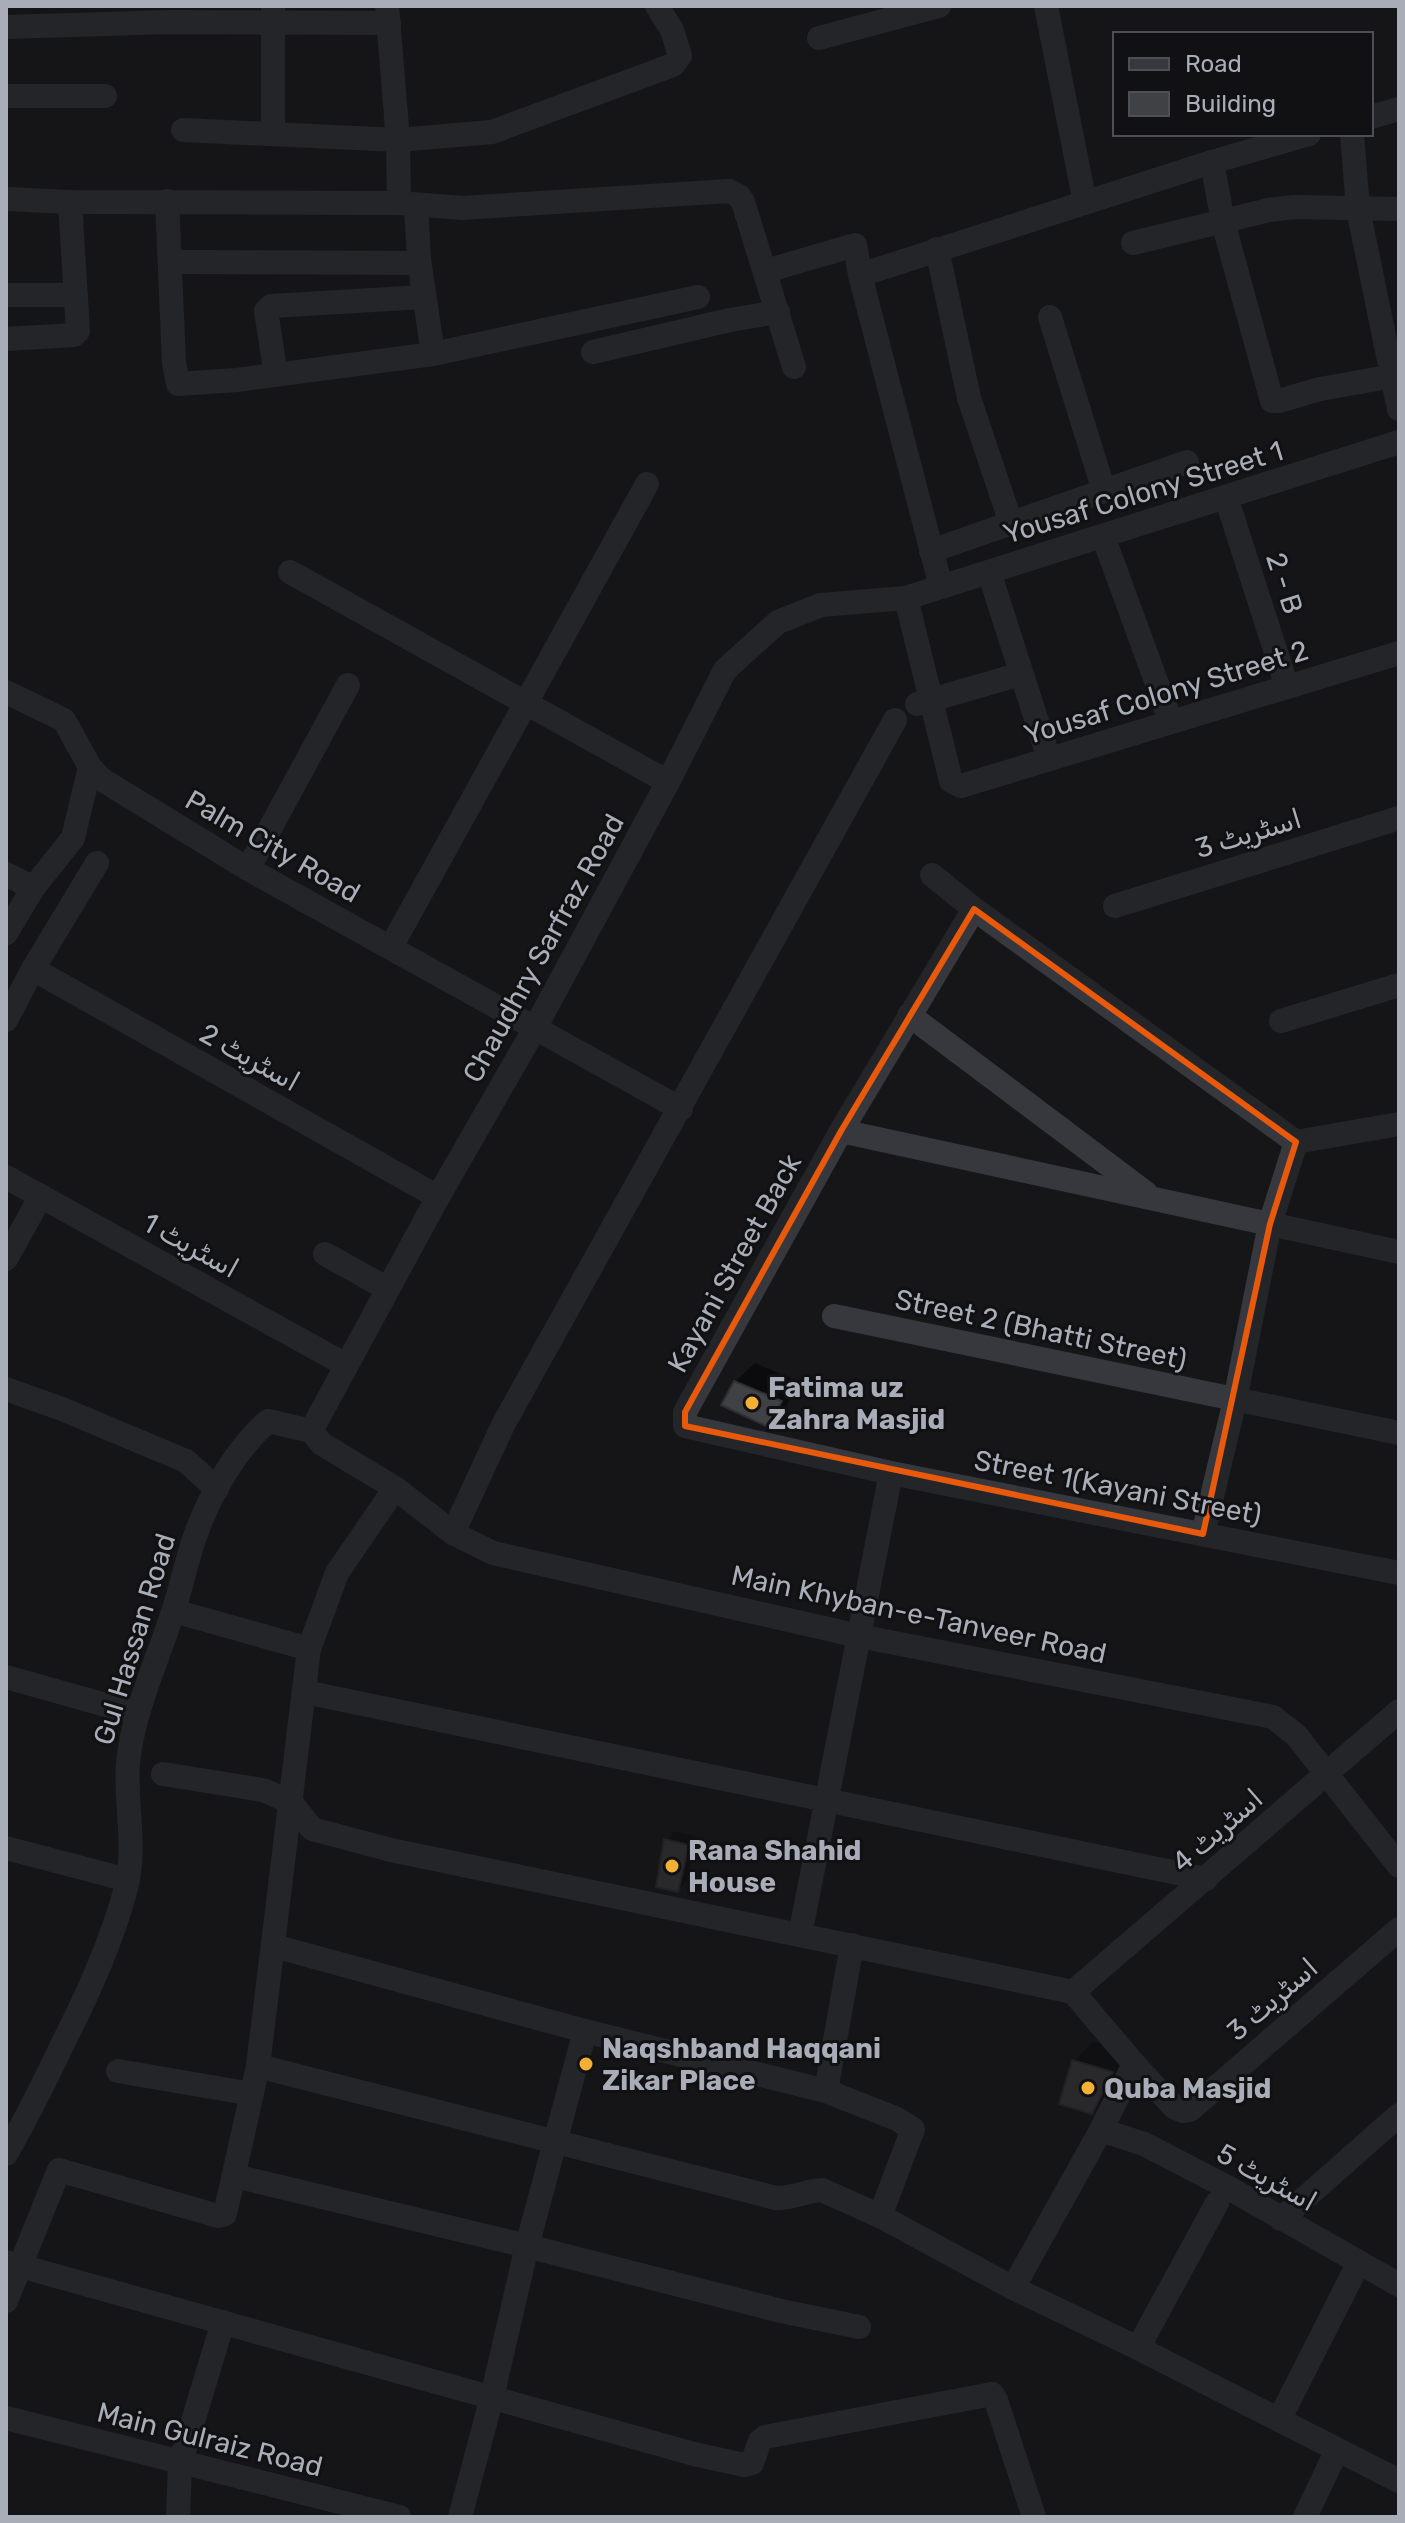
<svg xmlns="http://www.w3.org/2000/svg" width="1405" height="2523" viewBox="0 0 1405 2523" font-family="Rubik,Vazirmatn,sans-serif">
	<rect width="100%" height="100%" fill="#161618"/>
	<g fill="#0007">
		<path d="M755 1363 800 1382 787 1405 768 1424 735 1382Z"/>
		<path d="M675 1831 697 1836 687 1881 678 1890 666 1840Z"/>
		<path d="M1093 2041 1131 2053 1111 2092 1092 2112 1074 2061Z"/>
	</g>
	<g fill="#404145" stroke="#303034" stroke-width="2">
		<path d="M734 1381 782 1401 768 1427 721 1405Z"/>
		<path d="M664 1839 689 1845 678 1892 656 1887Z"/>
		<path d="M1072 2060 1113 2072 1092 2114 1059 2104Z"/>
	</g>
	<g fill="none" stroke-linecap="round" stroke-linejoin="round">
		<g stroke="#37383d" stroke-width="24">
			<path d="M387 6 398 140 399 203"/>
			<path d="M1046 6 1085 203"/>
			<path d="M6 27 170 22 389 23"/>
			<path d="M819 38 939 6"/>
			<path d="M6 96H105"/>
			<path d="M1371 117 1399 109"/>
			<path d="M183 130 398 140 492 132 673 65 680 56 672 30 657 6"/>
			<path d="M273 134V9"/>
			<path d="M1352 134 1358 209 1399 409"/>
			<path d="M1212 162 1223 222 1272 401H1279L1320 389 1399 375"/>
			<path d="M6 199 70 202 399 203 462 208 729 191 739 196 743 202 794 367"/>
			<path d="M167 201 174 363 178 384 237 380 433 354 698 297"/>
			<path d="M416 205 419 259 433 354"/>
			<path d="M1133 243 1269 210 1294 207 1399 209"/>
			<path d="M937 249 969 398 1010 520"/>
			<path d="M170 262 419 263"/>
			<path d="M766 271 855 245 860 275 941 587"/>
			<path d="M860 275 1212 162 1309 134"/>
			<path d="M6 295H76"/>
			<path d="M1050 317 1104 491"/>
			<path d="M6 339 74 335 78 331 70 202"/>
			<path d="M593 352 730 320 778 312"/>
			<path d="M276 375 266 311 271 306 424 297"/>
			<path d="M1226 497 1287 687"/>
			<path d="M1103 536 1171 722"/>
			<path d="M931 551 1187 462"/>
			<path d="M290 572 668 782"/>
			<path d="M989 572 1049 759"/>
			<path d="M906 598 951 781 961 786 1399 653"/>
			<path d="M6 692 64 720 90 767 101 779 248 869 681 1109"/>
			<path d="M917 704 1021 674"/>
			<path d="M248 869 348 685"/>
			<path d="M6 874 33 888"/>
			<path d="M932 875 974 909 1296 1142 1399 1124"/>
			<path d="M1115 906 1399 818"/>
			<path d="M974 909 841 1131 1399 1252"/>
			<path d="M6 933 33 888 73 838 90 767"/>
			<path d="M391 947 647 484"/>
			<path d="M33 969 438 1197"/>
			<path d="M909 1015 1146 1193"/>
			<path d="M6 1020 33 969 97 863"/>
			<path d="M1281 1021 1399 985"/>
			<path d="M841 1131 685 1412V1426L891 1473 1399 1573"/>
			<path d="M6 1177 346 1365"/>
			<path d="M325 1254 388 1289"/>
			<path d="M6 1259 41 1196"/>
			<path d="M834 1316 1399 1433"/>
			<path d="M6 1389 62 1409 186 1461 217 1489"/>
			<path d="M311 1431 438 1197 535 1028 668 782 725 670 778 622 821 605 906 598 1399 442"/>
			<path d="M311 1431 322 1444 395 1488 453 1533 493 1553 859 1636 1273 1717 1296 1735 1399 1866"/>
			<path d="M453 1533 503 1425 895 720"/>
			<path d="M1203 1534 1235 1400 1270 1224 1296 1142"/>
			<path d="M174 1611 309 1649"/>
			<path d="M6 1677 138 1714"/>
			<path d="M305 1692 1206 1879"/>
			<path d="M163 1774 263 1790 291 1802 312 1829 391 1850 1073 1992 1134 2064 1174 2107 1183 2111 1190 2110 1399 1929"/>
			<path d="M6 1848 128 1880"/>
			<path d="M800 1935 891 1473"/>
			<path d="M274 1946 585 2031 826 2091 897 2119 913 2129 880 2216"/>
			<path d="M1073 1992 1399 1711"/>
			<path d="M258 2066 776 2198C794 2198 806 2191 822 2190L880 2216 1013 2288 1138 2348 1399 2481"/>
			<path d="M118 2071 252 2094"/>
			<path d="M826 2091 852 1945"/>
			<path d="M1101 2130 1144 2144 1227 2187 1399 2285"/>
			<path d="M6 2154C27 2117 46 2079 64 2041 90 1990 113 1939 127 1884 136 1844 125 1803 128 1763 133 1713 155 1666 171 1618 181 1590 186 1560 197 1531 212 1491 236 1449 268 1421L311 1431"/>
			<path d="M235 2176 527 2246 781 2311 859 2327"/>
			<path d="M1281 2219 1399 2115"/>
			<path d="M6 2262 694 2454 744 2465 752 2463 760 2441 765 2437 992 2394 996 2400 1034 2517"/>
			<path d="M1013 2288 1101 2130 1134 2064"/>
			<path d="M6 2301 59 2170 218 2216 225 2214 258 2066 309 1649 337 1573 395 1488"/>
			<path d="M1138 2348 1217 2203"/>
			<path d="M6 2418 399 2517"/>
			<path d="M1279 2420 1353 2274"/>
			<path d="M178 2517 180 2464 223 2322"/>
			<path d="M460 2517 492 2397 527 2246 585 2031"/>
			<path d="M1305 2517 1337 2450"/>
		</g>
	</g>
	<path d="M0 0H1405V2523H0ZM974 909 1296 1142 1270 1224 1203 1534 685 1426V1412L841 1131Z" fill="#161618" fill-opacity=".55" fill-rule="evenodd"/>
	<path fill="none" stroke="#e8590c" stroke-width="6" stroke-linejoin="round" d="M974 909 1296 1142 1270 1224 1203 1534 685 1426V1412L841 1131Z"/>
	<g fill="#f2b134" stroke="#111113" stroke-width="3">
		<circle cx="752" cy="1403" r="8"/>
		<circle cx="672" cy="1866" r="8"/>
		<circle cx="586" cy="2064" r="8"/>
		<circle cx="1088" cy="2088" r="8"/>
	</g>
	<g text-anchor="middle" stroke-width="6" stroke-linejoin="round" paint-order="stroke">
		<g font-size="28" fill="#a8adb8" stroke="#111113">
			<text transform="translate(1143 492) rotate(-17)" y="10">Yousaf Colony Street 1</text>
			<text transform="translate(1285 583) rotate(72)" y="10">2 - B</text>
			<text transform="translate(1166 692) rotate(-17)" y="10">Yousaf Colony Street 2</text>
			<text transform="translate(1248 833) rotate(-17)" y="10">اسٹریٹ 3</text>
			<text transform="translate(273 846) rotate(30)" y="10">Palm City Road</text>
			<text transform="translate(543 948) rotate(-61)" y="10">Chaudhry Sarfraz Road</text>
			<text transform="translate(250 1057) rotate(29)" y="10">اسٹریٹ 2</text>
			<text transform="translate(191 1245) rotate(29)" y="10">اسٹریٹ 1</text>
			<text transform="translate(734 1263) rotate(-61)" y="10">Kayani Street Back</text>
			<text transform="translate(1041 1329) rotate(12)" y="10">Street 2 (Bhatti Street)</text>
			<text transform="translate(1118 1487) rotate(11)" y="10">Street 1(Kayani Street)</text>
			<text transform="translate(919 1614) rotate(12)" y="10">Main Khyban-e-Tanveer Road</text>
			<text transform="translate(134 1639) rotate(-73)" y="10">Gul Hassan Road</text>
			<text transform="translate(1217 1830) rotate(-41)" y="10">اسٹریٹ 4</text>
			<text transform="translate(1272 1999) rotate(-41)" y="10">اسٹریٹ 3</text>
			<text transform="translate(1267 2177) rotate(29)" y="10">اسٹریٹ 5</text>
			<text transform="translate(210 2439) rotate(14)" y="10">Main Gulraiz Road</text>
		</g>
		<g font-size="28" font-weight="bold" fill="#a8adb8" stroke="#111113" text-anchor="start">
			<text x="768" y="1397">Fatima uz<tspan x="768" dy="32">Zahra Masjid</tspan></text>
			<text x="688" y="1860">Rana Shahid<tspan x="688" dy="32">House</tspan></text>
			<text x="602" y="2058">Naqshband Haqqani<tspan x="602" dy="32">Zikar Place</tspan></text>
			<text x="1104" y="2098">Quba Masjid</text>
		</g>
	</g>
	<rect width="1405" height="2523" fill="none" stroke="#a8adb8" stroke-width="16"/>
	<rect x="1113" y="32" width="260" height="104" fill="#111113" stroke="#4d4f55" stroke-width="2"/>
	<rect x="1129" y="58" width="40" height="12" fill="#37383d" stroke="#4d4f55" stroke-width="2"/>
	<text x="1185" y="72" font-size="24" fill="#a8adb8">Road</text>
	<rect x="1129" y="92" width="40" height="24" fill="#404145" stroke="#4d4f55" stroke-width="2"/>
	<text x="1185" y="112" font-size="24" fill="#a8adb8">Building</text>
</svg>
